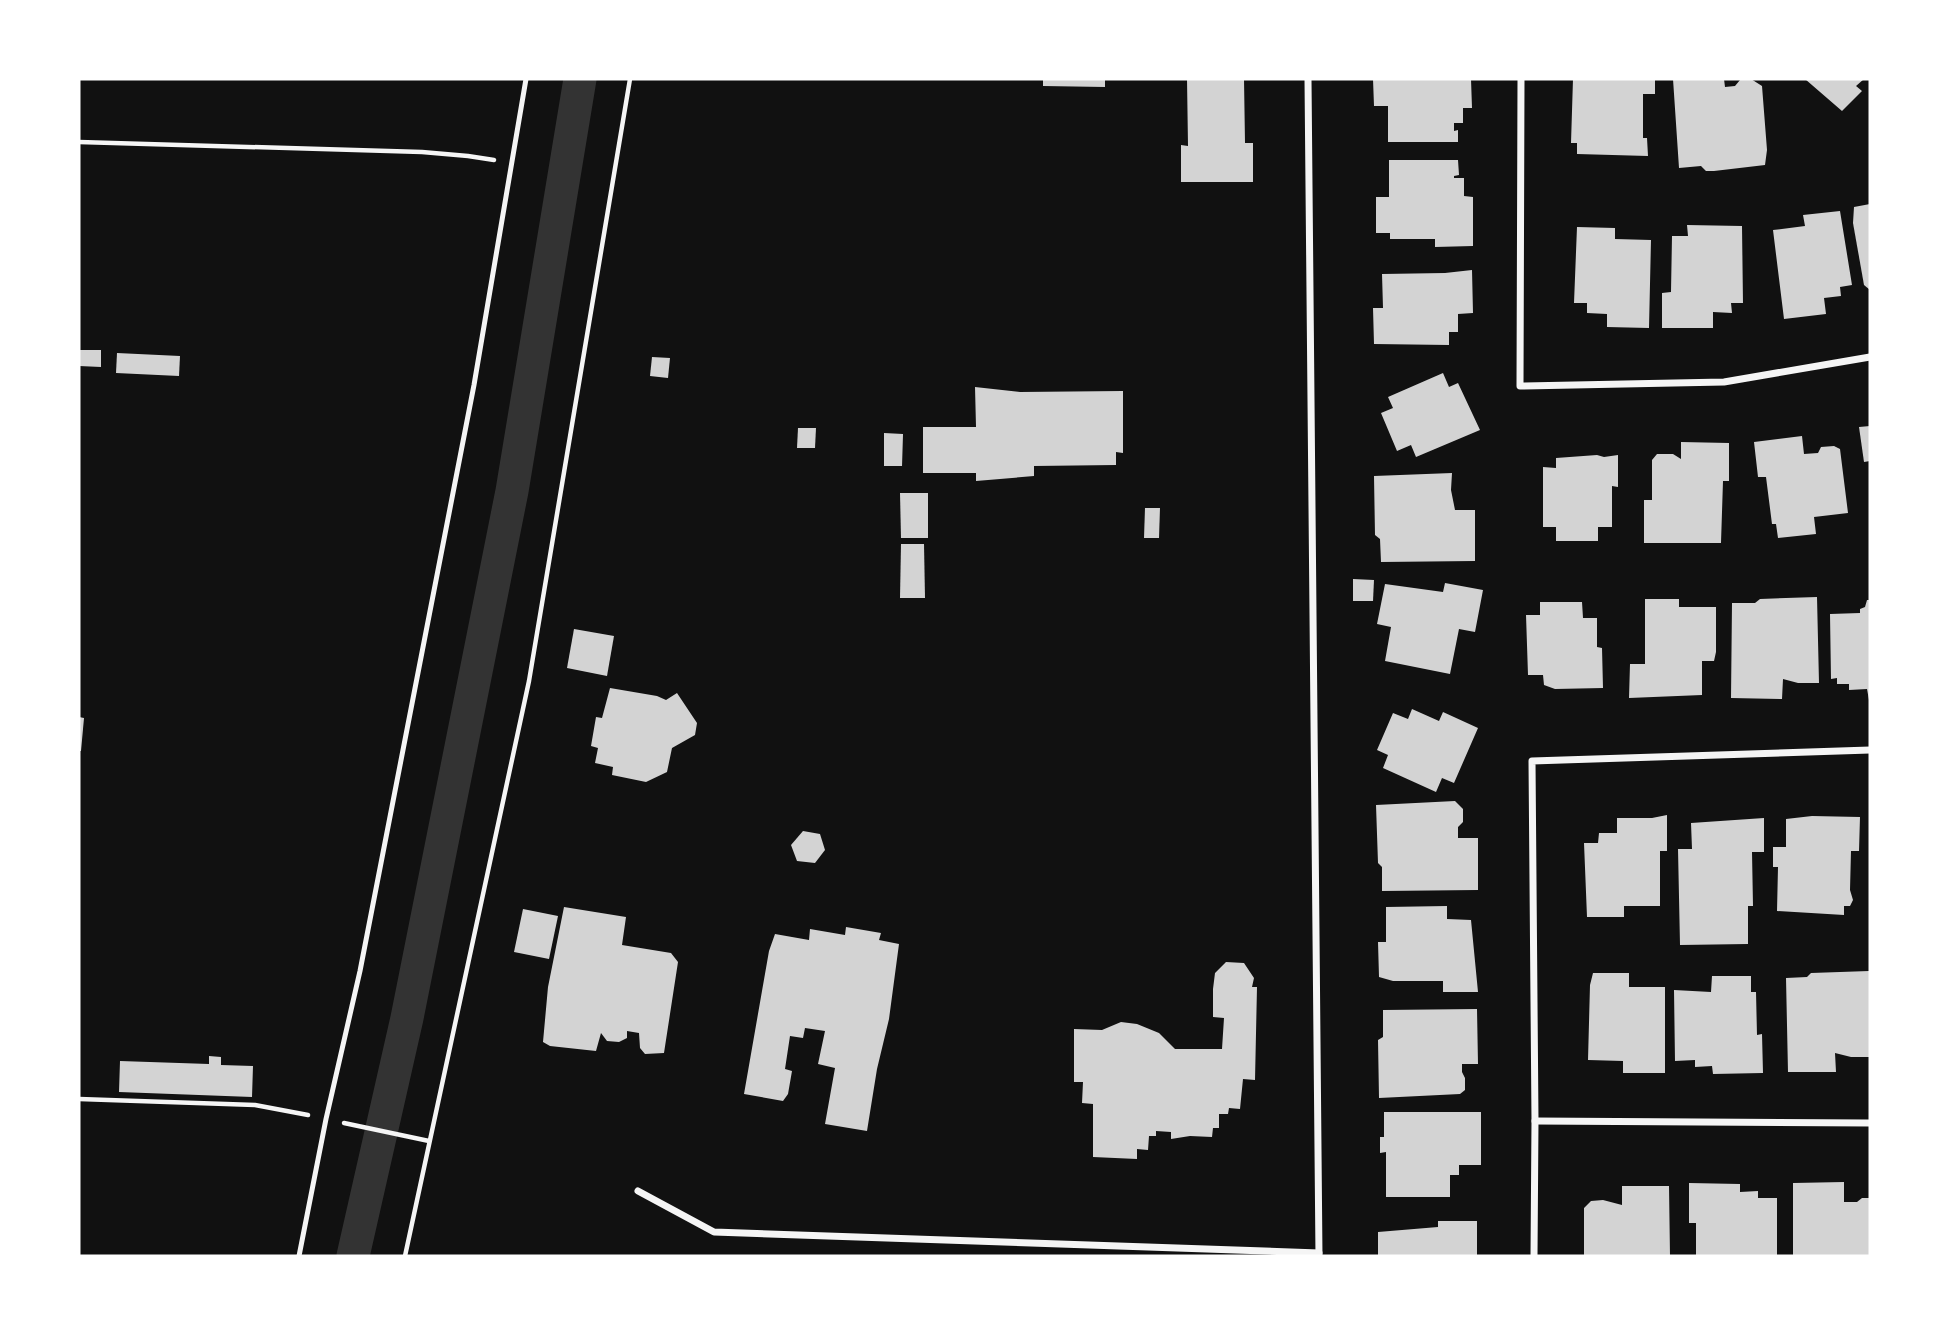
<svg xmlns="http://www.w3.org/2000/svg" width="1949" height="1335" viewBox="0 0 1949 1335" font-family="Cabin,sans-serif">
	<rect width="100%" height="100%" fill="#111"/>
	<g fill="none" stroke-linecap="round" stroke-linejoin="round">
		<path stroke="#333" stroke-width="33" d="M353 1256 407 1018 512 491 580 79"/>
	</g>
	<g fill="#d3d3d3">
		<path d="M1043 79H1105V87L1043 86Z"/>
		<path d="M1187 79H1244L1245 143H1253V182H1181V145L1188 146Z"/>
		<path d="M1373 79H1471L1472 108H1463V123H1454V131L1458 130V142H1388V106H1374Z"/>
		<path d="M1573 79H1655V94H1643V138H1647L1648 156 1577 154V143H1571Z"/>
		<path d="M1673 79H1724L1725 87 1735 86 1740 80 1751 79 1762 86 1767 150 1765 165 1714 171H1706L1701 166 1679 168Z"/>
		<path d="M1805 79H1864L1856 86 1862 91 1842 111Z"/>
		<path d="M1389 160H1458L1459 175 1454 176V178H1464V196L1473 197V246L1435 247V239H1390V233H1376V197H1389Z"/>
		<path d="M1870 204V290L1864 285 1853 223 1854 207Z"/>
		<path d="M1840 211 1852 285 1840 287 1841 296 1824 298 1826 314 1784 319 1773 230 1805 226 1803 215Z"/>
		<path d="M1687 225 1742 226 1743 303H1731L1732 313 1713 312V328H1662V293L1671 292 1672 236H1688Z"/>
		<path d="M1577 227 1615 228V239L1651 240 1649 328 1607 327V314L1587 313V303H1574Z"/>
		<path d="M1472 270 1473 313 1458 314V332H1449V345L1374 344 1373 308H1383L1382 274 1445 273Z"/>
		<path d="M79 350H101V367L79 366Z"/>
		<path d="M117 353 180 356 179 376 116 373Z"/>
		<path d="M652 357 670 358 668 378 650 376Z"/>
		<path d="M1443 373 1449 387 1458 383 1480 430 1416 457 1411 445 1397 451 1381 413 1393 408 1388 397Z"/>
		<path d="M975 387 1020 392 1123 391V453L1116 452V465L1034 466V476L976 481V473H923V427H976Z"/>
		<path d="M1870 426V461L1864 462 1859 427Z"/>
		<path d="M798 428H816L815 448H797Z"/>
		<path d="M884 433 903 434 902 466H884Z"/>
		<path d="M1802 436 1804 454 1818 453 1821 447 1834 446 1840 449 1848 513 1814 517 1816 534 1778 538 1776 524H1772L1766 477H1758L1754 442Z"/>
		<path d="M1681 442 1729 443V481H1723L1721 543H1644V500H1652V460L1657 454H1673L1681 459Z"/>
		<path d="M1597 455 1604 457 1618 455V487L1612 486V527H1598V541H1556V527H1543V467L1556 468V458Z"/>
		<path d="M1452 473 1451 490 1455 510H1475V561L1381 562 1380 539 1375 535 1374 476Z"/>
		<path d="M900 493H928V538H901Z"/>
		<path d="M1145 508H1160L1159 538H1144Z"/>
		<path d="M901 544H924L925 598H900Z"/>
		<path d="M1353 579 1374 580 1373 601H1353Z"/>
		<path d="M1445 583 1483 590 1475 632 1459 629 1450 674 1385 661 1391 627 1377 624 1385 584 1443 592Z"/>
		<path d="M1817 597 1819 683H1798L1783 679 1782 699 1731 698 1732 603H1755L1760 599Z"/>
		<path d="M1645 599H1679V607H1716V652L1714 661H1702V695L1629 698 1630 664H1645Z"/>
		<path d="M1867 600H1870L1869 700 1867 689 1849 690V684H1837V678L1831 679 1830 614 1860 613V609L1865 607Z"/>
		<path d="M1540 602H1582L1583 618H1597V647L1602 648 1603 688 1555 689 1544 685 1543 675H1528L1526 615H1540Z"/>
		<path d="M574 629 614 636 607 676 567 668Z"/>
		<path d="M610 688 657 696 666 700 677 693 697 723 695 735 672 748 667 772 646 782 612 775 613 767 595 763 598 748 591 746 596 717 602 718Z"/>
		<path d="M1412 709 1439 721 1443 712 1478 728 1454 783 1442 778 1436 792 1383 768 1388 755 1377 750 1393 713 1408 719Z"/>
		<path d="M79 717 84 718 81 751H79Z"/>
		<path d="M1455 801 1463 809V822L1458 827V838H1478V890L1382 891V867L1378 863 1376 805Z"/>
		<path d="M1667 815V851H1660V906H1624V917H1587L1584 843H1598L1599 833H1617V818H1652Z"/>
		<path d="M1812 816 1860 817 1859 851H1851L1850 890 1853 900 1850 906H1844V915L1777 911 1778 867H1773V847H1786V819Z"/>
		<path d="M1764 818V852H1752L1753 906H1748V944L1680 945 1678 849H1692L1691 823Z"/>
		<path d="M803 831 820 834 825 850 815 863 797 861 791 845Z"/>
		<path d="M1447 906V919L1471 920 1478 992H1443V981H1393L1379 977 1378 942H1386V907Z"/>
		<path d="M564 907 626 917 622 945 671 953 678 962 664 1053 645 1054 640 1048 639 1033 627 1031V1038L619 1042 607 1041 601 1033 596 1051 550 1046 543 1042 548 987Z"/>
		<path d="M523 909 558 916 549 959 514 952Z"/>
		<path d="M846 927 881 933 879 940 899 944 889 1019 877 1069 867 1131 825 1124 835 1068 818 1064 825 1031 805 1028 803 1038 790 1036 785 1069 792 1071 788 1094 783 1101 744 1094 769 951 775 934 809 940 810 929 845 935Z"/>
		<path d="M1226 962 1244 963 1254 978 1252 987H1257L1255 1080 1243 1079 1240 1109 1229 1108 1228 1114H1219V1128H1213L1212 1137 1190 1136 1171 1139V1132L1156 1131V1136H1149L1148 1150 1137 1149V1159L1093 1157V1104L1082 1103 1083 1082H1074V1029L1102 1030 1121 1022 1137 1024 1159 1033 1175 1049H1222L1224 1018 1213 1017V989L1215 973Z"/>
		<path d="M1869 971 1870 1057H1851L1835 1053 1836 1072H1788L1786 978 1807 977 1811 973Z"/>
		<path d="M1593 973H1629V987H1665V1073H1623V1061L1588 1060 1590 985Z"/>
		<path d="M1712 976H1751V992H1756L1757 1035 1762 1034 1763 1073 1713 1074 1712 1066 1695 1067V1060L1675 1061 1674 990 1711 992Z"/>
		<path d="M1477 1009 1478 1064H1462V1072L1465 1078V1090L1460 1094 1379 1098 1378 1040 1383 1037V1010Z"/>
		<path d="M209 1056 221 1057V1065L253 1066 252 1097 119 1092 120 1061 209 1064Z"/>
		<path d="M1384 1112H1481V1165H1459V1175H1450V1197H1386V1152L1380 1153V1137H1384Z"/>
		<path d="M1844 1182V1202H1857L1862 1198H1870V1256H1793V1183Z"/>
		<path d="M1689 1183 1740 1184V1192L1758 1191V1198H1777V1256H1696V1223H1689Z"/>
		<path d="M1622 1186H1669L1670 1256H1584V1208L1591 1201 1603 1200 1622 1205Z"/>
		<path d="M1438 1221H1477V1256H1378V1232L1438 1227Z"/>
	</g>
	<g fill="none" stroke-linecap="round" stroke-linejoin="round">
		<g stroke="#f5f5f5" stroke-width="4.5">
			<path d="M79 142 422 152 468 156 494 160"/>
			<path d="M79 1099 255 1105 308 1115"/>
			<path d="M344 1123 429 1141"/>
			<path d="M405 1256 529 681 630 79"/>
		</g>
		<path stroke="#f5f5f5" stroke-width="5" d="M299 1256 326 1119 360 971 474 385 526 79"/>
		<g stroke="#f5f5f5" stroke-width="7">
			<path d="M1308 79 1319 1256"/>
			<path d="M1521 79 1520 386 1724 382 1870 357"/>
			<path d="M1535 1121 1870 1123"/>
			<path d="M638 1191 714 1232 1319 1253"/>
			<path d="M1534 1256 1535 1121 1532 761 1870 750"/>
		</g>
	</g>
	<rect width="1949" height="1335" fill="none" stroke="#ffffff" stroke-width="161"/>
</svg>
